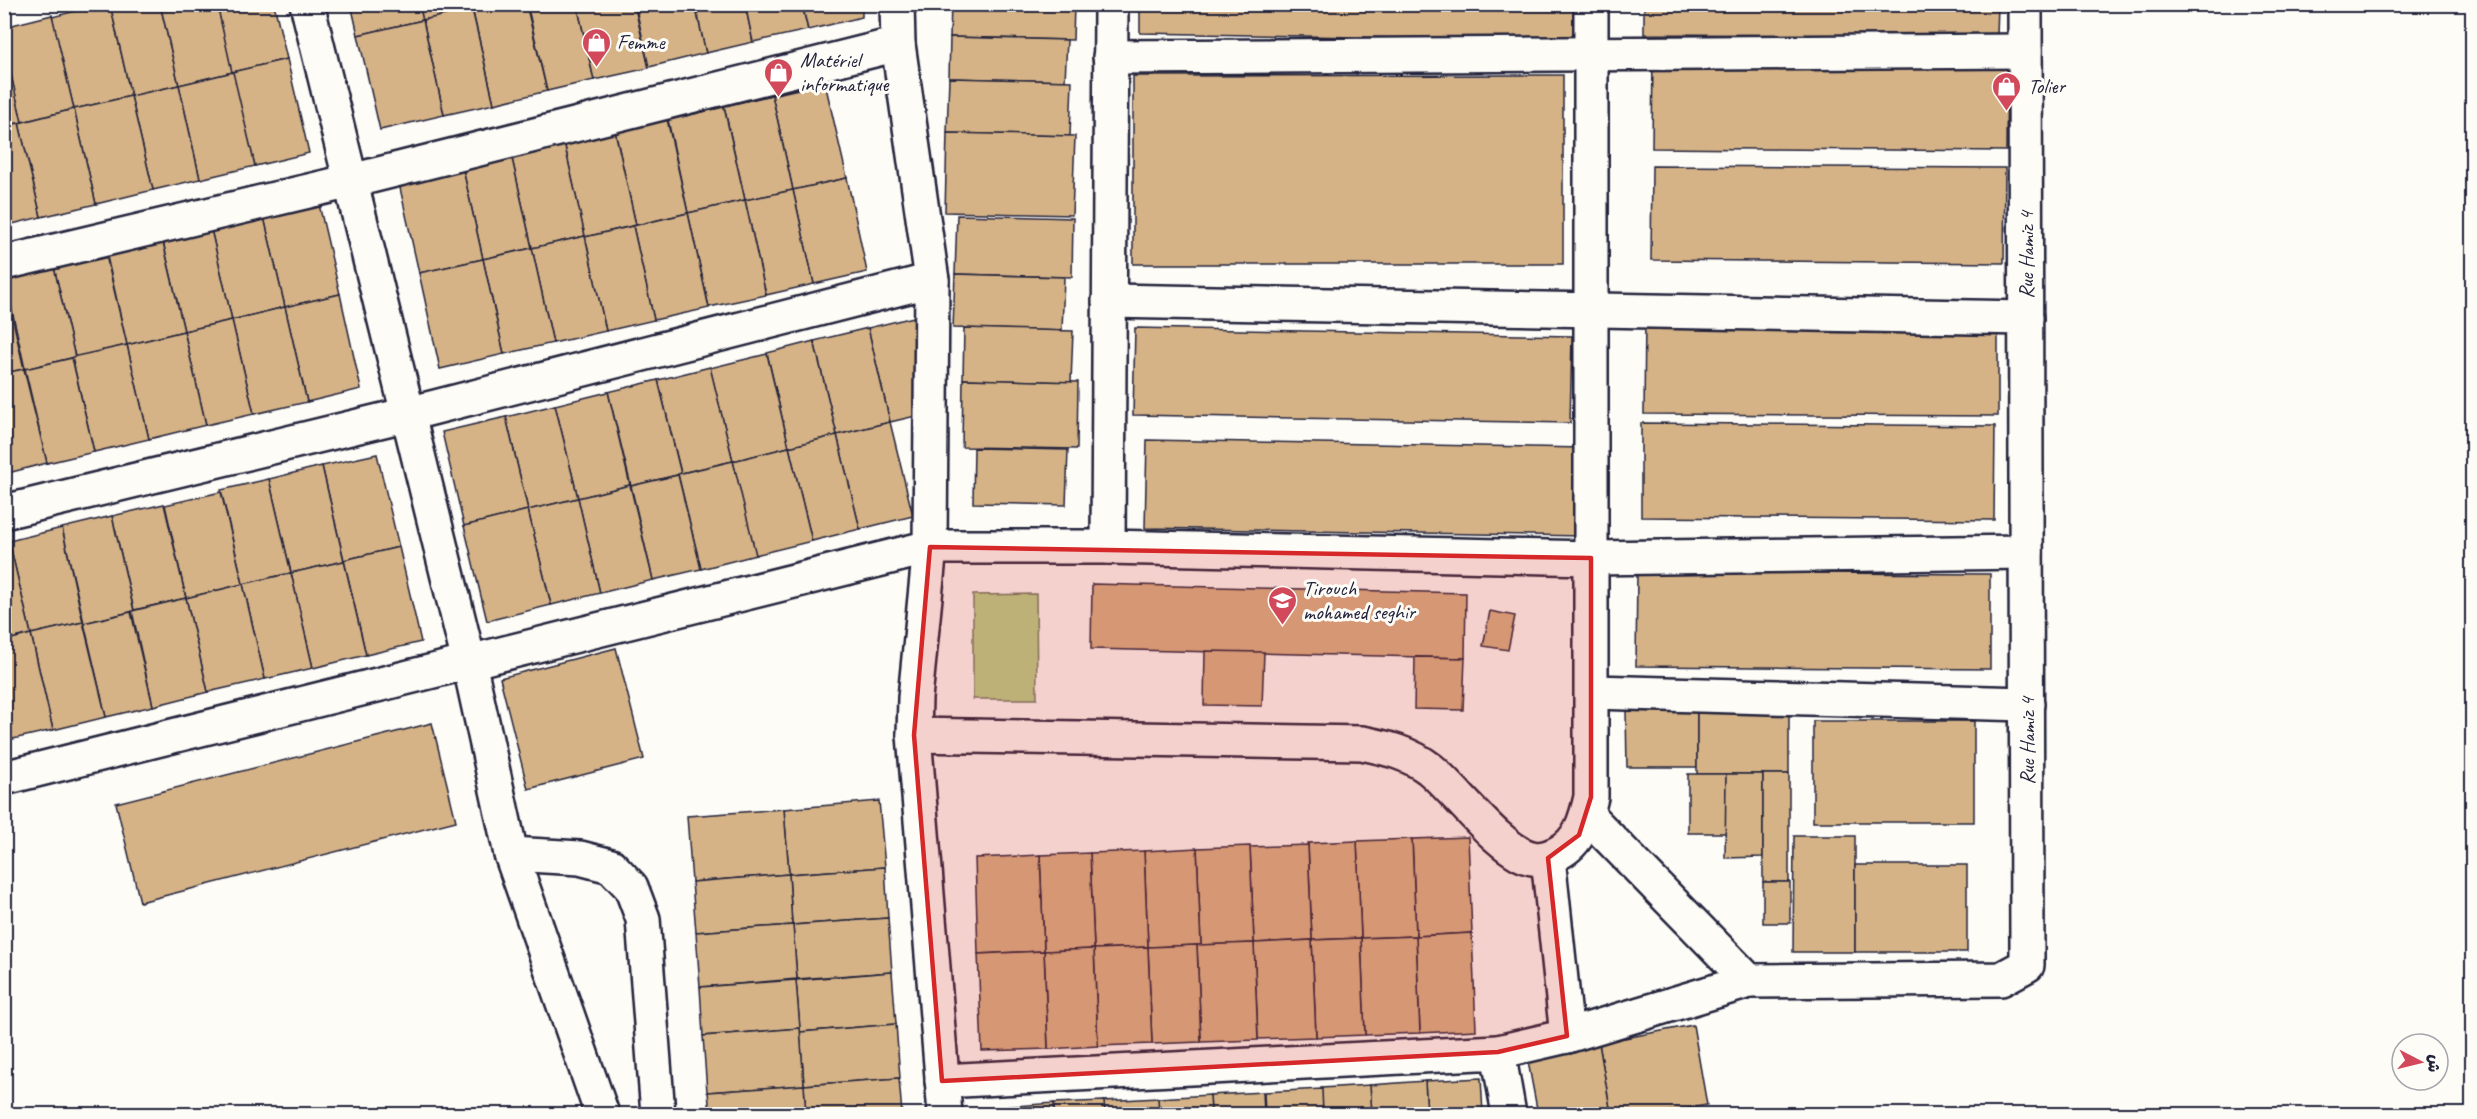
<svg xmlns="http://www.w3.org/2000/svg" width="2477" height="1119" viewBox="0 0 2477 1119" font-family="Caveat,'Playpen Sans Arabic',sans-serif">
	<rect width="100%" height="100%" fill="#fdfcf7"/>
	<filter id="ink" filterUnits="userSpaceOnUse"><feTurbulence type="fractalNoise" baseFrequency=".0167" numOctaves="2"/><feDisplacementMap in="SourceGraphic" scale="12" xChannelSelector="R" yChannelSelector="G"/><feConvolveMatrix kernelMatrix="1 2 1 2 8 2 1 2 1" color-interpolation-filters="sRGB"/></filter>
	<g filter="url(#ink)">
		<path fill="#b8d48c" stroke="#6d7b64" stroke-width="1.5" d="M1036 594 1037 699H973V595Z"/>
		<g fill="#d5b387" stroke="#22223b" stroke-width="1.5">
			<path d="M103 4H110L131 96 74 109 52 17Z"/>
			<path d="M110 4H160L179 85 131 96Z"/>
			<path d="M160 4H217L233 72 179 85Z"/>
			<path d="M217 4H274L287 59 232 72Z"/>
			<path d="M351 4H419L423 20 358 35Z"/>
			<path d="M419 4H471L472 9 423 20Z"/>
			<path d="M488 4H526L547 91 494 104 472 8Z"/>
			<path d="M527 4H577L594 80 547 91Z"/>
			<path d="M577 4H634L649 68 594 80Z"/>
			<path d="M635 4H695L706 53 649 67Z"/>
			<path d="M695 4H745L753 42 706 53Z"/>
			<path d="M745 4H802L808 30 753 42Z"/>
			<path d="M802 4H862V17L808 30Z"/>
			<path d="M951 4H1074L1073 40 950 37Z"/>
			<path d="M1140 4H1577L1576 41 1140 33Z"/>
			<path d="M1644 4H1998L1997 36 1644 34Z"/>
			<path d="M472 9 494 104 444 115 423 20Z"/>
			<path d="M52 15 74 109 22 122 4 46V27Z"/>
			<path d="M423 20 444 115 380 130 358 35Z"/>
			<path d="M950 37 1067 40 1065 81 949 78Z"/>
			<path d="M4 45 22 122 4 126Z"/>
			<path d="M1653 54 2007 57 2006 151 1652 148Z"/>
			<path d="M287 59 309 153 255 166 232 72Z"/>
			<path d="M233 72 255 166 200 179 179 85Z"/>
			<path d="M1563 75V264H1133V76Z"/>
			<path d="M949 78 1072 81 1070 136 947 133Z"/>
			<path d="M825 83 847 178 793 190 772 95Z"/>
			<path d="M179 85 200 179 153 190 131 96Z"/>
			<path d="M772 95 793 190 745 200 724 106Z"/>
			<path d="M131 96 153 190 96 204 74 109Z"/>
			<path d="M724 107 745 200 688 213 668 120Z"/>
			<path d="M74 109 96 204 41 217 19 123Z"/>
			<path d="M667 119 688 213 636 225 615 131Z"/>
			<path d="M19 123 41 217 4 226V126Z"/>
			<path d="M615 131 636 225 585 237 564 142Z"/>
			<path d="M947 133 1075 136 1072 215 945 212Z"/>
			<path d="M564 142 585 236 532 248 511 154Z"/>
			<path d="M511 154 532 248 483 259 462 165Z"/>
			<path d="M462 165 483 259 419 273 398 179Z"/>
			<path d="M1652 166 2005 168 2004 263 1651 260Z"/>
			<path d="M847 178 867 272 814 284 793 190Z"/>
			<path d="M793 190 814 284 766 295 745 200Z"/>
			<path d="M318 200 340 294 285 307 263 213Z"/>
			<path d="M745 200 766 295 709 307 688 213Z"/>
			<path d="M263 213 285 307 232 320 210 225Z"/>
			<path d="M688 213 709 308 654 320 633 226Z"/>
			<path d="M957 215 1073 218 1072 277 955 274Z"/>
			<path d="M210 225 232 320 184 331 162 237Z"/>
			<path d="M633 226 654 320 606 331 585 237Z"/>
			<path d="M585 236 606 331 553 343 532 248Z"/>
			<path d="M162 238 184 331 127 345 106 252Z"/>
			<path d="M532 248 553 343 504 354 483 259Z"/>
			<path d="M105 251 127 345 75 357 53 263Z"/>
			<path d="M483 259 504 354 440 369 419 273Z"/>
			<path d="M53 263 75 357 25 369 4 274Z"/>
			<path d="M955 274 1064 277 1062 331 953 328Z"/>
			<path d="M4 281 24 369 4 373Z"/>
			<path d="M340 294 361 389 307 402 285 307Z"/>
			<path d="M285 307 307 402 254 414 232 320Z"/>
			<path d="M922 315 920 415 890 422 868 328Z"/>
			<path d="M1645 319 1998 322V416L1644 414Z"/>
			<path d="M232 320 254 414 206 425 184 331Z"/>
			<path d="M868 328 890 422 837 435 814 341Z"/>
			<path d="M964 328 1073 331 1071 382 963 379Z"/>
			<path d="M1135 328 1572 336 1570 423 1133 415Z"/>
			<path d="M184 331 206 425 149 439 127 345Z"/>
			<path d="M814 341 837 435 789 447 767 353Z"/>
			<path d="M127 345 149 439 94 452 72 357Z"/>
			<path d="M767 354 789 447 733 461 710 368Z"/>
			<path d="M72 358 94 452 47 463 25 369Z"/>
			<path d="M710 367 733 461 681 473 658 380Z"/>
			<path d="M24 369 47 463 4 474V373Z"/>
			<path d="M963 379 1078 382 1077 449 962 447Z"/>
			<path d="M658 380 681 474 631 486 608 392Z"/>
			<path d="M608 392 630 485 578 498 555 405Z"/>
			<path d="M555 405 578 498 528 510 506 417Z"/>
			<path d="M506 417 528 510 464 526 442 432Z"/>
			<path d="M890 422 913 516 860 529 837 435Z"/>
			<path d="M1641 423 1995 426 1994 520 1641 517Z"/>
			<path d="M837 435 860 529 812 541 789 447Z"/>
			<path d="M1147 440 1584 448 1582 536 1145 528Z"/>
			<path d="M789 447 812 541 755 555 733 461Z"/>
			<path d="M974 448 1068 450 1066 505 973 503Z"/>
			<path d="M377 454 399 547 344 560 322 466Z"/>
			<path d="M733 461 756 555 701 569 678 474Z"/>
			<path d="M322 466 344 561 291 573 269 479Z"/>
			<path d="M678 475 701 569 653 580 631 486Z"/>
			<path d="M269 479 291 573 243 584 221 490Z"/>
			<path d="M630 485 653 580 600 593 578 498Z"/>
			<path d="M221 492 243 584 186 598 165 505Z"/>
			<path d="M578 498 600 593 551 605 528 510Z"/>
			<path d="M164 504 186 598 134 610 112 516Z"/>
			<path d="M528 510 551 605 487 621 464 526Z"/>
			<path d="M112 516 134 611 84 623 62 528Z"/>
			<path d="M62 528 83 622 31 634 9 541Z"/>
			<path d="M9 541 31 634 4 641V542Z"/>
			<path d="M399 547 421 642 366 655 344 560Z"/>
			<path d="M344 561 366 655 313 668 291 573Z"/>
			<path d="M1637 572 1990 574V669L1636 666Z"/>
			<path d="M291 573 313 668 265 679 243 584Z"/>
			<path d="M243 584 265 679 208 692 186 598Z"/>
			<path d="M1092 584 1466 593 1465 658 1091 649Z"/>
			<path d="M186 598 208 692 153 706 132 611Z"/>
			<path d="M1490 611 1515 616 1508 650 1483 646Z"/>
			<path d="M131 612 153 706 106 717 84 623Z"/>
			<path d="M83 622 106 717 53 730 31 634Z"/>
			<path d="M31 634 53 730 4 741V641Z"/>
			<path d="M616 648 644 759 528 789 500 678Z"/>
			<path d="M1205 651 1264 652 1262 706 1204 705Z"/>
			<path d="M1415 657 1465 658 1463 710 1414 709Z"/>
			<path d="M1626 711H1697V767H1627Z"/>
			<rect x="1697" y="711" width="92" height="63"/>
			<rect x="1813" y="721" width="161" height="101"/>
			<path d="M432 723 456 821 140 902 116 803Z"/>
			<rect x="1688" y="774" width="38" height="59"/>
			<path d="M1726 774H1763V857L1725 858Z"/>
			<rect x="1763" y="774" width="26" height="108"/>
			<path d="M879 801 885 867 789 874 784 809Z"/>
			<path d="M784 809 789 874 692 882 687 816Z"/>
			<path d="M1794 836H1855V952H1793Z"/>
			<path d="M1468 837 1472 933 1416 936 1412 839Z"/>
			<path d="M1412 839 1416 936 1361 938 1357 841Z"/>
			<path d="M1357 841 1361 938 1312 940 1308 843Z"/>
			<path d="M1308 845 1312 940 1254 943 1250 847Z"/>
			<path d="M1250 846 1254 943 1201 945 1197 848Z"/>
			<path d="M1197 848 1201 945 1148 947 1144 851Z"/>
			<path d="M1144 851 1148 947 1094 949 1090 853Z"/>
			<path d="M1090 853 1094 949 1044 951 1040 855Z"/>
			<path d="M1040 855 1044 951 978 954 975 858Z"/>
			<rect x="1855" y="865" width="112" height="87"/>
			<path d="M885 867 888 918 792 925 789 874Z"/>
			<path d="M789 874 792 925 696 932 692 882Z"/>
			<rect x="1763" y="882" width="27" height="41"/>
			<path d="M888 918 892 972 797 979 793 925Z"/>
			<path d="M793 925 797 979 700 987 696 932Z"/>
			<path d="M1472 933 1476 1030 1420 1033 1416 936Z"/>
			<path d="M1416 936 1420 1033 1365 1035 1361 938Z"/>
			<path d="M1361 938 1365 1035 1316 1037 1312 940Z"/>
			<path d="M1312 940 1316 1037 1258 1039 1254 943Z"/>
			<path d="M1254 943 1258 1040 1201 1042 1197 945Z"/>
			<path d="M1197 945 1201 1042 1152 1044 1148 947Z"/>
			<path d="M1148 947 1152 1044 1098 1046 1094 949Z"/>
			<path d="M1094 949 1098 1046 1048 1049 1044 951Z"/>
			<path d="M1044 951 1048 1049 982 1051 978 954Z"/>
			<path d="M892 972 896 1024 800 1032 796 980Z"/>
			<path d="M796 980 800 1028 703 1036 700 987Z"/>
			<path d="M896 1024 900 1078 804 1085 800 1032Z"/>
			<path d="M1693 1025 1707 1105 1656 1114H1611L1599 1043Z"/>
			<path d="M800 1028 804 1085 707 1092 703 1036Z"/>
			<path d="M1599 1043 1611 1114H1538L1527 1056Z"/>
			<path d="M899 1078 902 1114H806L804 1085Z"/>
			<path d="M1481 1078 1483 1114H1427L1425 1081Z"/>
			<path d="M1425 1081 1427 1114H1372L1370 1085Z"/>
			<path d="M804 1085 806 1114H710L708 1092Z"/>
			<path d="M1370 1085 1372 1114H1323L1321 1088Z"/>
			<path d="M1322 1089 1323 1114H1265L1264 1092Z"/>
			<path d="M1263 1092 1264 1114H1211L1210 1095Z"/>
			<path d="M1210 1095 1211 1114H1159L1158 1098Z"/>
			<path d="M1158 1098 1159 1114H1105L1104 1101Z"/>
			<path d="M1104 1101 1105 1114H1054V1103Z"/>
			<path d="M1054 1103V1114H988V1108Z"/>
		</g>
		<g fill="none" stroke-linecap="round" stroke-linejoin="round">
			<defs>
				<g id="minor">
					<path d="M307 4 469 662 511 854 602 1114"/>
					<path d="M897 4 898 44 932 280 930 547 915 698 914 735 945 1114"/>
					<path d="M1110 57 2025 51"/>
					<path d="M4 263 351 181 898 44"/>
					<path d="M1109 301 2026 318"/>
					<path d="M4 512 408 414 932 280"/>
					<path d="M1108 547 1111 4"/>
					<path d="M1592 692 2027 704"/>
					<path d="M914 735 1362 743C1387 748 1409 753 1430 769 1455 789 1502 853 1532 858 1541 860 1550 857 1558 853 1580 842 1586 819 1591 797V4"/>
					<path d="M4 778 930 547H1108L1591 558 2026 552"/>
					<path d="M1587 815 1749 981 2001 979 2027 965 2025 4"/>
					<path d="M511 854 580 858 611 866 631 887 643 919 658 1114"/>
					<path d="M1548 858 1567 1036"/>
					<path d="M1498 1052 1567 1036 1749 981"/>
					<path d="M942 1081 1498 1052 1509 1114"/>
				</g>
			</defs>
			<use href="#minor" stroke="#22223b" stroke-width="38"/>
			<use href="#minor" stroke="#fdfcf7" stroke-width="33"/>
		</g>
	</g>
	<path fill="#d62828" fill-opacity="0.2" stroke="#d62828" stroke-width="4.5" stroke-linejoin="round" d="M930 547 1591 558V797L1579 835 1548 858 1567 1036 1498 1052 942 1081 914 735Z"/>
	<defs>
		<symbol id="shop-pin" viewBox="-11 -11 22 30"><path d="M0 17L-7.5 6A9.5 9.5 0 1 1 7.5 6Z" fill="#d1495b" stroke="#fdfcf7"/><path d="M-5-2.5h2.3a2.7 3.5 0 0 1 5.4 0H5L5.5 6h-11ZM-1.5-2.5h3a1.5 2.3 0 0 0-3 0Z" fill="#fff"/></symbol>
		<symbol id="university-pin" viewBox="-11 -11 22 30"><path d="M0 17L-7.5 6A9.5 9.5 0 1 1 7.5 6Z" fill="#d1495b" stroke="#fdfcf7"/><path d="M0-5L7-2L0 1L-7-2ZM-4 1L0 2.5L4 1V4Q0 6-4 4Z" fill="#fff"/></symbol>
	</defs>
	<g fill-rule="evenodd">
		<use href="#shop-pin" x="580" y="26" width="33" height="45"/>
		<use href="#shop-pin" x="762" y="56" width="33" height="45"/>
		<use href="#shop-pin" x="1990" y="70" width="33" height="45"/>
		<use href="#university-pin" x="1266" y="584" width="33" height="45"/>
	</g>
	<g text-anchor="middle" stroke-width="6" stroke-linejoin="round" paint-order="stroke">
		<g font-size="21" fill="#22223b" stroke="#fdfcf7" text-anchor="start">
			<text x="617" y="49">Femme</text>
			<text x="800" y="67">Matériel<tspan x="800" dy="24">informatique</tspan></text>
			<text x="2028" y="93">Tolier</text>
			<text x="1303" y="595">Tirouch<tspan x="1303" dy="24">mohamed seghir</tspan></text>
		</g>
		<g font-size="21" fill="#22223b" stroke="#fdfcf7">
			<text transform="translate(2026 255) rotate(-90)" y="7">Rue Hamiz 4</text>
			<text transform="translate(2027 741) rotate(-90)" y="7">Rue Hamiz 4</text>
		</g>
	</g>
	<rect width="2477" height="1119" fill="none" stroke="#fdfcf7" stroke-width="24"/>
	<rect x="12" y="12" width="2453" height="1095" fill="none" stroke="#22223b" stroke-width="2" filter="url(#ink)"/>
	<g transform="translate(2420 1062) rotate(97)"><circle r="28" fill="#fdfcf7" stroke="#a5a5ac" stroke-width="1.5"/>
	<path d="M0-4.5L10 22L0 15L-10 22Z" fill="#d1495b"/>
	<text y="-9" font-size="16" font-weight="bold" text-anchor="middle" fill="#22223b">ش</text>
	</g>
</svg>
